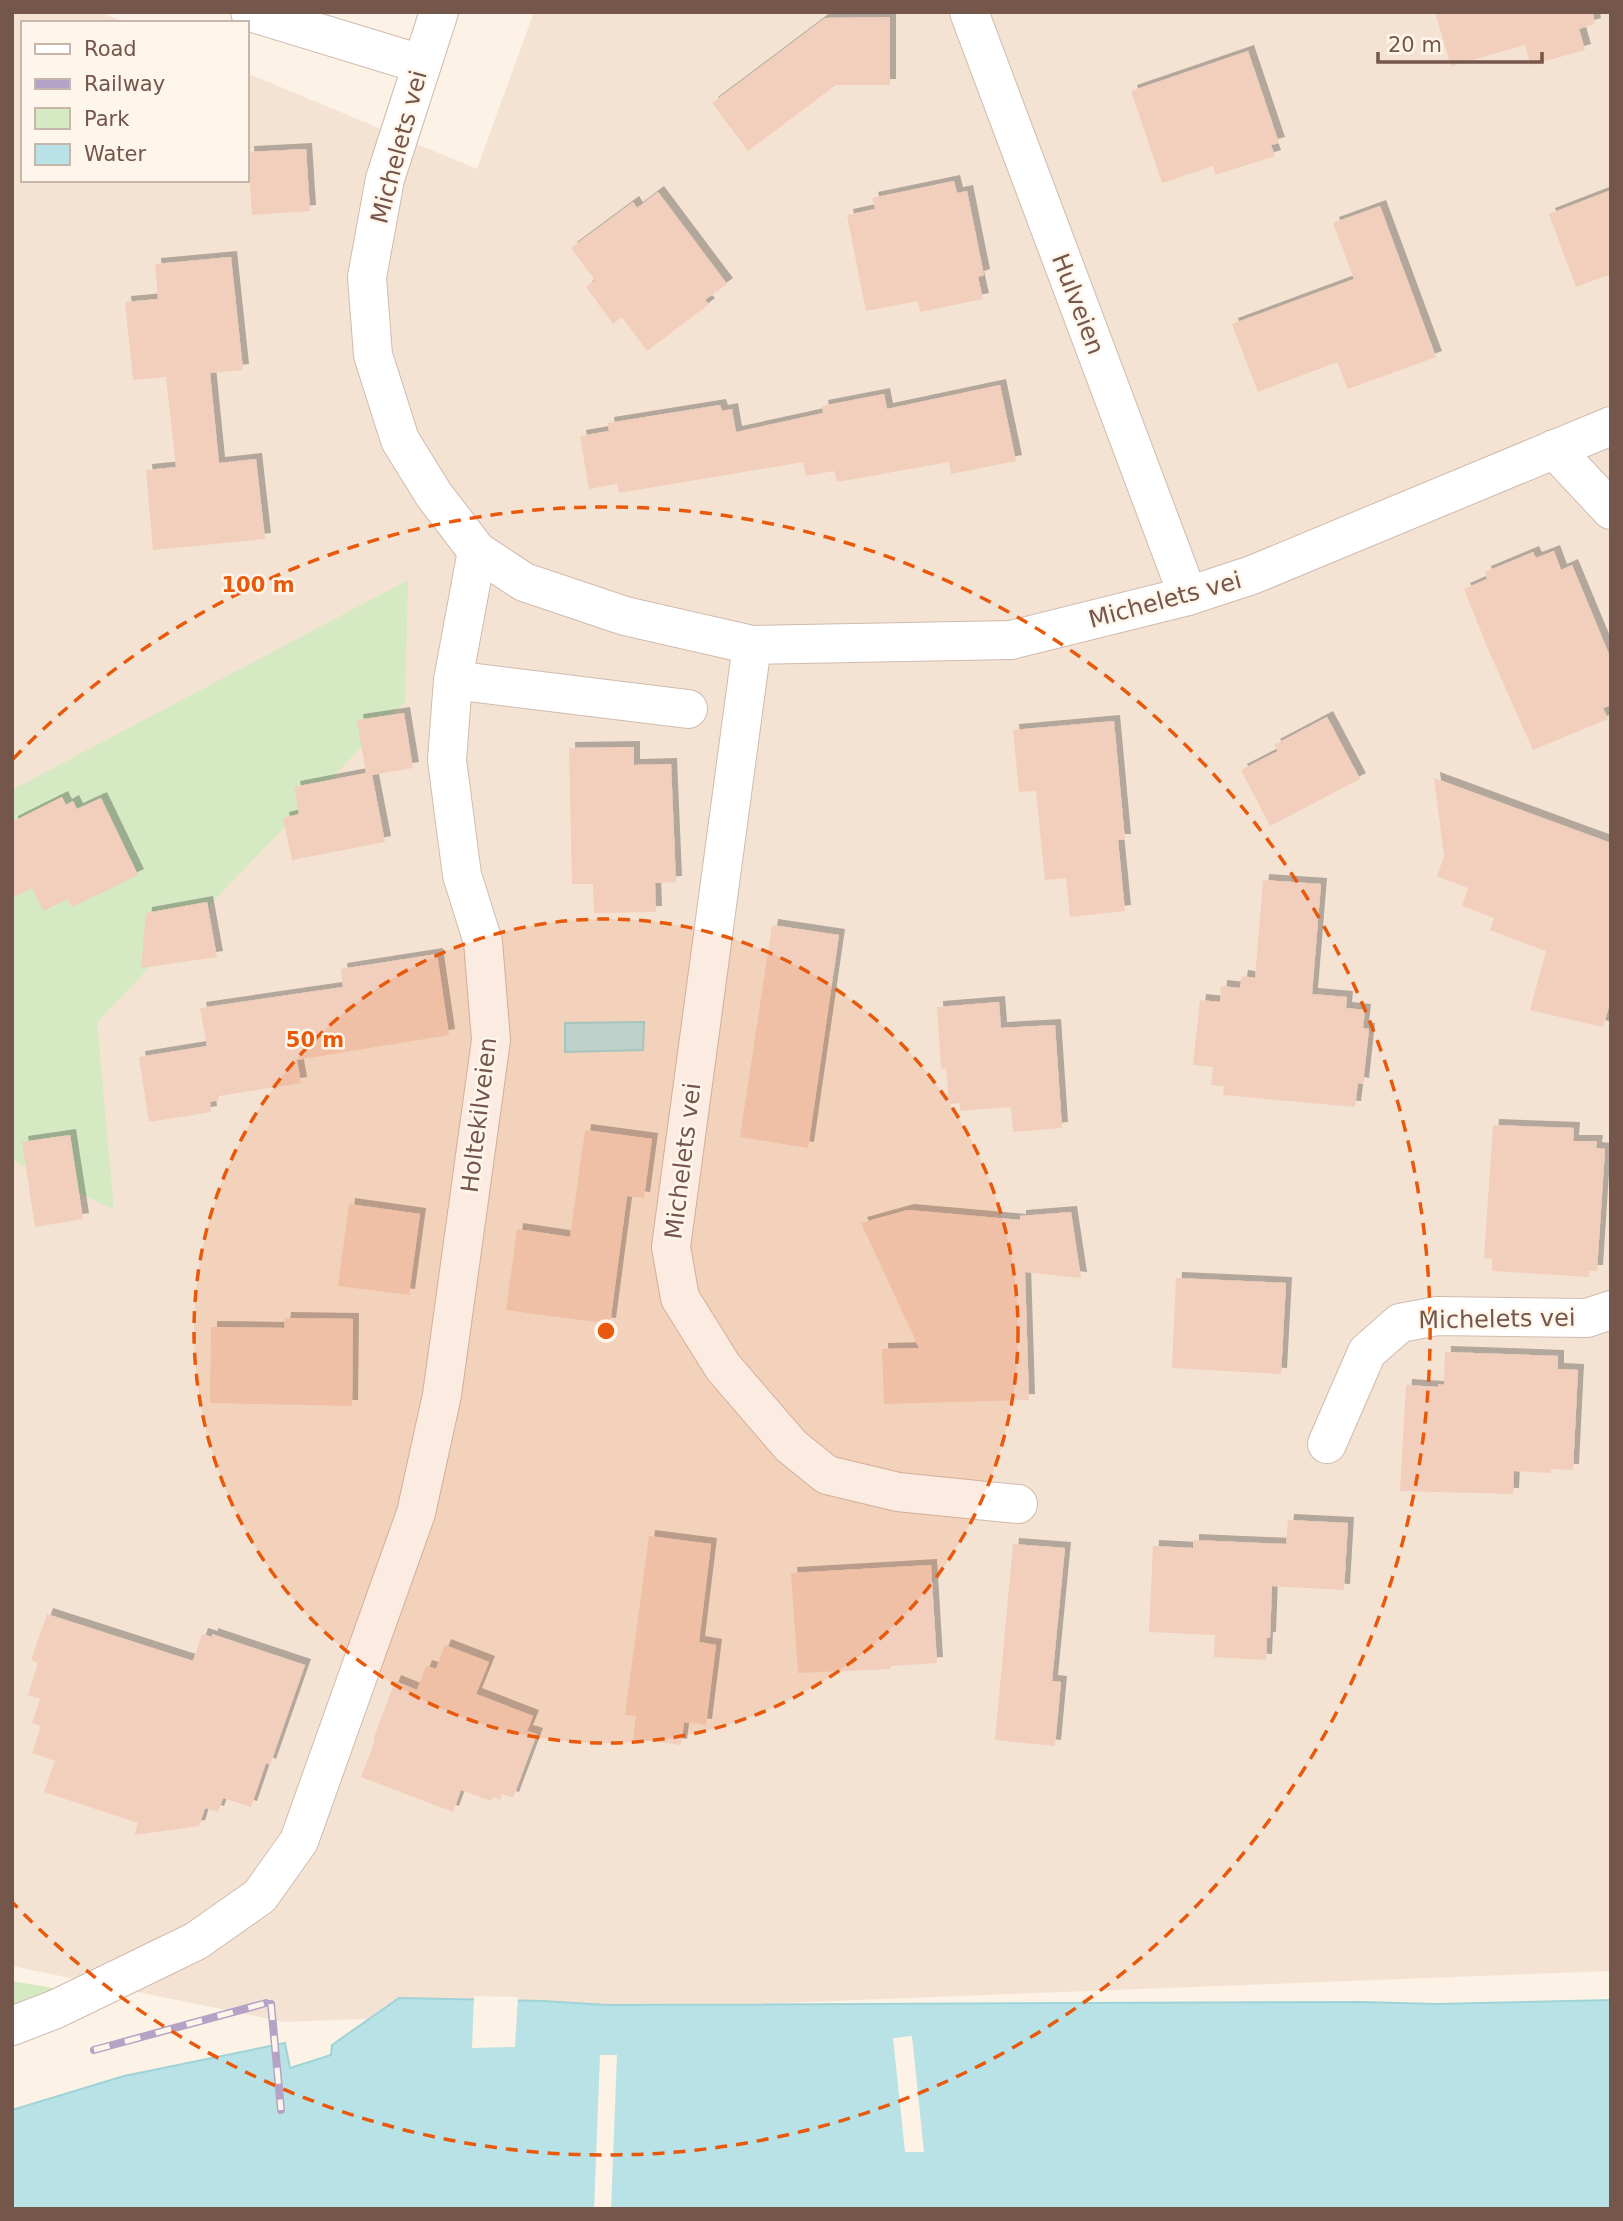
<svg xmlns="http://www.w3.org/2000/svg" width="1623" height="2221" viewBox="0 0 1623 2221" font-family="'DejaVu Sans',sans-serif">
	<defs>
		<filter id="shadow"><feDropShadow dx="6" dy="-6" stdDeviation="0" flood-color="#0004"/></filter>
	</defs>
	<rect width="100%" height="100%" fill="#fcf2e5"/>
	<path fill="#f4e3d3" d="M12 12H100L126 23H23V180H247V73L477 169 534 12H1611V1971L284 2022 12 1966Z"/>
	<g fill="#d5eac3">
		<path d="M408 580 405 702 97 1022 114 1210 12 1160V790Z"/>
		<path d="M12 1981 76 1992 12 2008Z"/>
	</g>
	<g fill="#b9e2e6" stroke="#9fd3d8" stroke-width="2">
		<path d="M644 1022 643 1050 565 1052V1023Z"/>
		<path d="M399 1998 543 2001 607 2005 1361 2002 1436 2004 1611 2000V2209H12V2110L124 2076 285 2043 290 2068 331 2055 332 2045Z"/>
	</g>
	<g fill="#fcf2e5">
		<path d="M474 1996 518 1997 515 2047 472 2048Z"/>
		<path d="M912 2036 924 2152H905L893 2038Z"/>
		<path d="M600 2055H617L611 2209H594Z"/>
	</g>
	<g fill="#f2cebc" filter="url(#shadow)">
		<path d="M1435 12H1593L1595 24 1579 29 1585 50 1531 65 1525 45 1451 66Z"/>
		<path d="M890 17V85H836L748 151 712 103 825 18Z"/>
		<path d="M1248 51 1279 143 1271 145 1275 156 1215 175 1213 166 1162 183 1131 91Z"/>
		<path d="M306 149 310 211 252 215 248 152Z"/>
		<path d="M954 181 957 193 967 191 984 275 978 277 983 299 920 312 918 301 866 311 847 215 875 209 872 198Z"/>
		<path d="M1611 190V274L1576 287 1549 214Z"/>
		<path d="M658 192 727 284 705 300 709 304 647 351 622 317 613 324 586 287 595 280 571 248 633 202 637 208Z"/>
		<path d="M1380 206 1436 357 1348 389 1337 362 1258 392 1232 324 1354 279 1333 223Z"/>
		<path d="M231 257 243 370 210 373 219 463 256 459 265 539 153 550 146 470 176 467 166 377 133 380 125 302 158 299 155 264Z"/>
		<path d="M1000 385 1016 461 951 474 949 462 837 482 834 471 806 476 803 462 619 493 617 484 589 489 580 436 609 431 608 423 720 405 722 411 732 409 736 432 823 413 822 406 884 394 887 409Z"/>
		<path d="M1554 551 1561 570 1572 565 1611 659V705L1603 708 1608 719 1533 750 1488 649 1464 589 1487 579 1485 572 1533 552 1536 558Z"/>
		<path d="M404 713 413 768 372 775 385 842 292 860 283 818 299 814 294 787 366 773 357 720Z"/>
		<path d="M1327 717 1360 779 1270 826 1241 770 1278 751 1274 745Z"/>
		<path d="M1114 721 1125 840H1118L1125 911 1070 917 1066 878 1045 880 1036 791 1019 792 1013 730Z"/>
		<path d="M634 747V765L671 764 676 882 655 883 656 912 594 913 593 884H572L569 748Z"/>
		<path d="M1434 778 1611 843V1000L1603 1027 1530 1010 1546 951 1490 930 1494 918 1462 906 1468 888 1437 876 1444 856Z"/>
		<path d="M62 797 66 805 73 801 77 809 101 798 138 875 72 907 68 899 43 911 32 888 12 898V822Z"/>
		<path d="M1263 880 1321 884 1312 994 1347 997 1346 1008 1365 1010 1363 1028 1369 1029 1363 1084 1358 1083 1355 1107 1223 1095 1224 1086 1211 1085 1213 1067 1193 1065 1200 1000 1220 1002 1221 986 1240 988 1242 976 1255 978Z"/>
		<path d="M207 902 217 957 141 968 146 913Z"/>
		<path d="M772 925 839 935 808 1148 740 1137Z"/>
		<path d="M437 954 449 1035 297 1060 301 1083 219 1096V1100L210 1102 211 1112 149 1122 139 1057 207 1046 200 1008 343 987 341 969Z"/>
		<path d="M999 1002 1001 1028 1055 1025 1062 1128 1013 1132 1011 1107 960 1111V1103L949 1104 946 1068 941 1069 937 1007Z"/>
		<path d="M1493 1125 1574 1128 1573 1141H1597L1596 1148 1605 1149 1597 1271H1589V1277L1492 1271V1259L1484 1258Z"/>
		<path d="M585 1130 652 1139 644 1198 627 1196 610 1324 506 1310 517 1229 570 1237Z"/>
		<path d="M70 1135 83 1219 35 1227 22 1142Z"/>
		<path d="M349 1204 420 1214 409 1295 338 1286Z"/>
		<path d="M908 1210 1020 1220V1216L1071 1212 1081 1278 1025 1272 1029 1400 884 1404 882 1349 919 1348 861 1223Z"/>
		<path d="M1176 1278 1286 1283 1281 1374 1172 1368Z"/>
		<path d="M285 1318 353 1319 352 1406 210 1403 211 1327 284 1328Z"/>
		<path d="M1445 1352 1558 1356V1369L1578 1370 1573 1470 1551 1469V1473L1514 1471 1513 1494 1400 1491 1406 1385 1438 1387V1384L1444 1385Z"/>
		<path d="M1288 1520 1348 1523 1344 1590 1272 1586 1270 1638H1267L1266 1660 1214 1657 1215 1635 1149 1632 1153 1546 1193 1548V1540L1286 1544Z"/>
		<path d="M649 1536 711 1544 699 1642 716 1645 706 1725 684 1722 681 1745 633 1739 636 1716 625 1715Z"/>
		<path d="M1013 1544 1065 1548 1052 1681 1061 1682 1055 1746 995 1740Z"/>
		<path d="M931 1565 937 1663 891 1666V1669L798 1673 791 1573Z"/>
		<path d="M47 1614 193 1661 202 1634 212 1637V1634L305 1665 270 1765 266 1763 251 1807 223 1798 218 1812 205 1808 199 1826 134 1835 138 1823 44 1792 55 1761 32 1753 41 1726 32 1723 40 1699 28 1695 38 1663 31 1660Z"/>
		<path d="M445 1645 489 1662 476 1694 533 1716 527 1731 537 1734 513 1798 502 1794 500 1800 493 1797 491 1801 461 1790 453 1812 361 1777 375 1741 373 1740 395 1681 417 1690 426 1666 436 1669Z"/>
	</g>
	<g fill="none" stroke-linecap="round" stroke-linejoin="round">
		<defs>
			<g id="minor">
				<path d="M250 12 421 64"/>
				<path d="M439 12 385 179 367 277 373 355 400 440 434 495 477 551 524 582 625 616 752 645 1011 640 1188 596 1252 575 1611 426"/>
				<path d="M969 12 1188 596"/>
				<path d="M1554 449 1611 510"/>
				<path d="M752 645 671 1247 680 1298 723 1367 791 1446 827 1475 898 1492 1018 1504"/>
				<path d="M453 680 688 709"/>
				<path d="M1327 1444 1367 1352 1400 1323 1437 1316 1587 1318 1611 1310"/>
				<path d="M12 2026 56 2009 196 1941 260 1896 299 1841 416 1513 442 1395 491 1040 483 942 462 875 447 760 453 680 477 551"/>
			</g>
		</defs>
		<use href="#minor" stroke="#d0bbae" stroke-width="40"/>
		<use href="#minor" stroke="#fff" stroke-width="38"/>
		<defs>
			<g id="rail">
				<path d="M271 2004 281 2110"/>
				<path d="M94 2050 266 2003"/>
			</g>
		</defs>
		<use href="#rail" stroke="#b4a3c6" stroke-width="8"/>
		<use href="#rail" stroke="#fff6eb" stroke-width="5" stroke-dasharray="16" stroke-linecap="butt"/>
	</g>
	<circle cx="606" cy="1331" r="412" fill="#e8590c" fill-opacity=".12"/>
	<g fill="none" stroke="#e8590c" stroke-width="3.5" stroke-dasharray="12 9">
		<circle cx="606" cy="1331" r="412"/>
		<path d="M13 759A824 824 0 1 1 13 1903"/>
	</g>
	<g text-anchor="middle" stroke-width="5" stroke-linejoin="round" paint-order="stroke">
		<g font-size="24" fill="#75564a" stroke="#fff6eb">
			<text transform="translate(399 147) rotate(-75)" y="8">Michelets vei</text>
			<text transform="translate(1078 304) rotate(69)" y="8">Hulveien</text>
			<text transform="translate(1165 600) rotate(-15)" y="8">Michelets vei</text>
			<text transform="translate(479 1115) rotate(-83)" y="8">Holtekilveien</text>
			<text transform="translate(683 1161) rotate(-83)" y="8">Michelets vei</text>
			<text transform="translate(1497 1319) rotate(-1)" y="8">Michelets vei</text>
		</g>
	</g>
	<circle cx="606" cy="1331" r="10" fill="#e8590c" stroke="#fff6eb" stroke-width="3.5"/>
	<g font-size="21" text-anchor="middle" font-weight="bold" fill="#e8590c" stroke="#fff6eb" stroke-width="5" stroke-linejoin="round" paint-order="stroke">
		<text x="258" y="592">100 m</text>
		<text x="315" y="1047">50 m</text>
	</g>
	<rect width="1623" height="2221" fill="none" stroke="#75564a" stroke-width="28"/>
	<rect x="21" y="21" width="228" height="161" fill="#fff6eb" stroke="#c8b6ab" stroke-width="2"/>
	<rect x="35" y="44" width="35" height="10" fill="#ffffff" stroke="#c8b6ab" stroke-width="2"/>
	<text x="84" y="56" font-size="21" fill="#75564a">Road</text>
	<rect x="35" y="79" width="35" height="10" fill="#b4a3c6" stroke="#c8b6ab" stroke-width="2"/>
	<text x="84" y="91" font-size="21" fill="#75564a">Railway</text>
	<rect x="35" y="108" width="35" height="21" fill="#d5eac3" stroke="#c8b6ab" stroke-width="2"/>
	<text x="84" y="126" font-size="21" fill="#75564a">Park</text>
	<rect x="35" y="144" width="35" height="21" fill="#b9e2e6" stroke="#c8b6ab" stroke-width="2"/>
	<text x="84" y="161" font-size="21" fill="#75564a">Water</text>
	<path d="M1378 52v10h164v-10" fill="none" stroke="#75564a" stroke-width="3.5"/>
	<text x="1388" y="52" font-size="21" fill="#75564a" stroke="#fff6eb" stroke-width="5" paint-order="stroke">20 m</text>
</svg>
